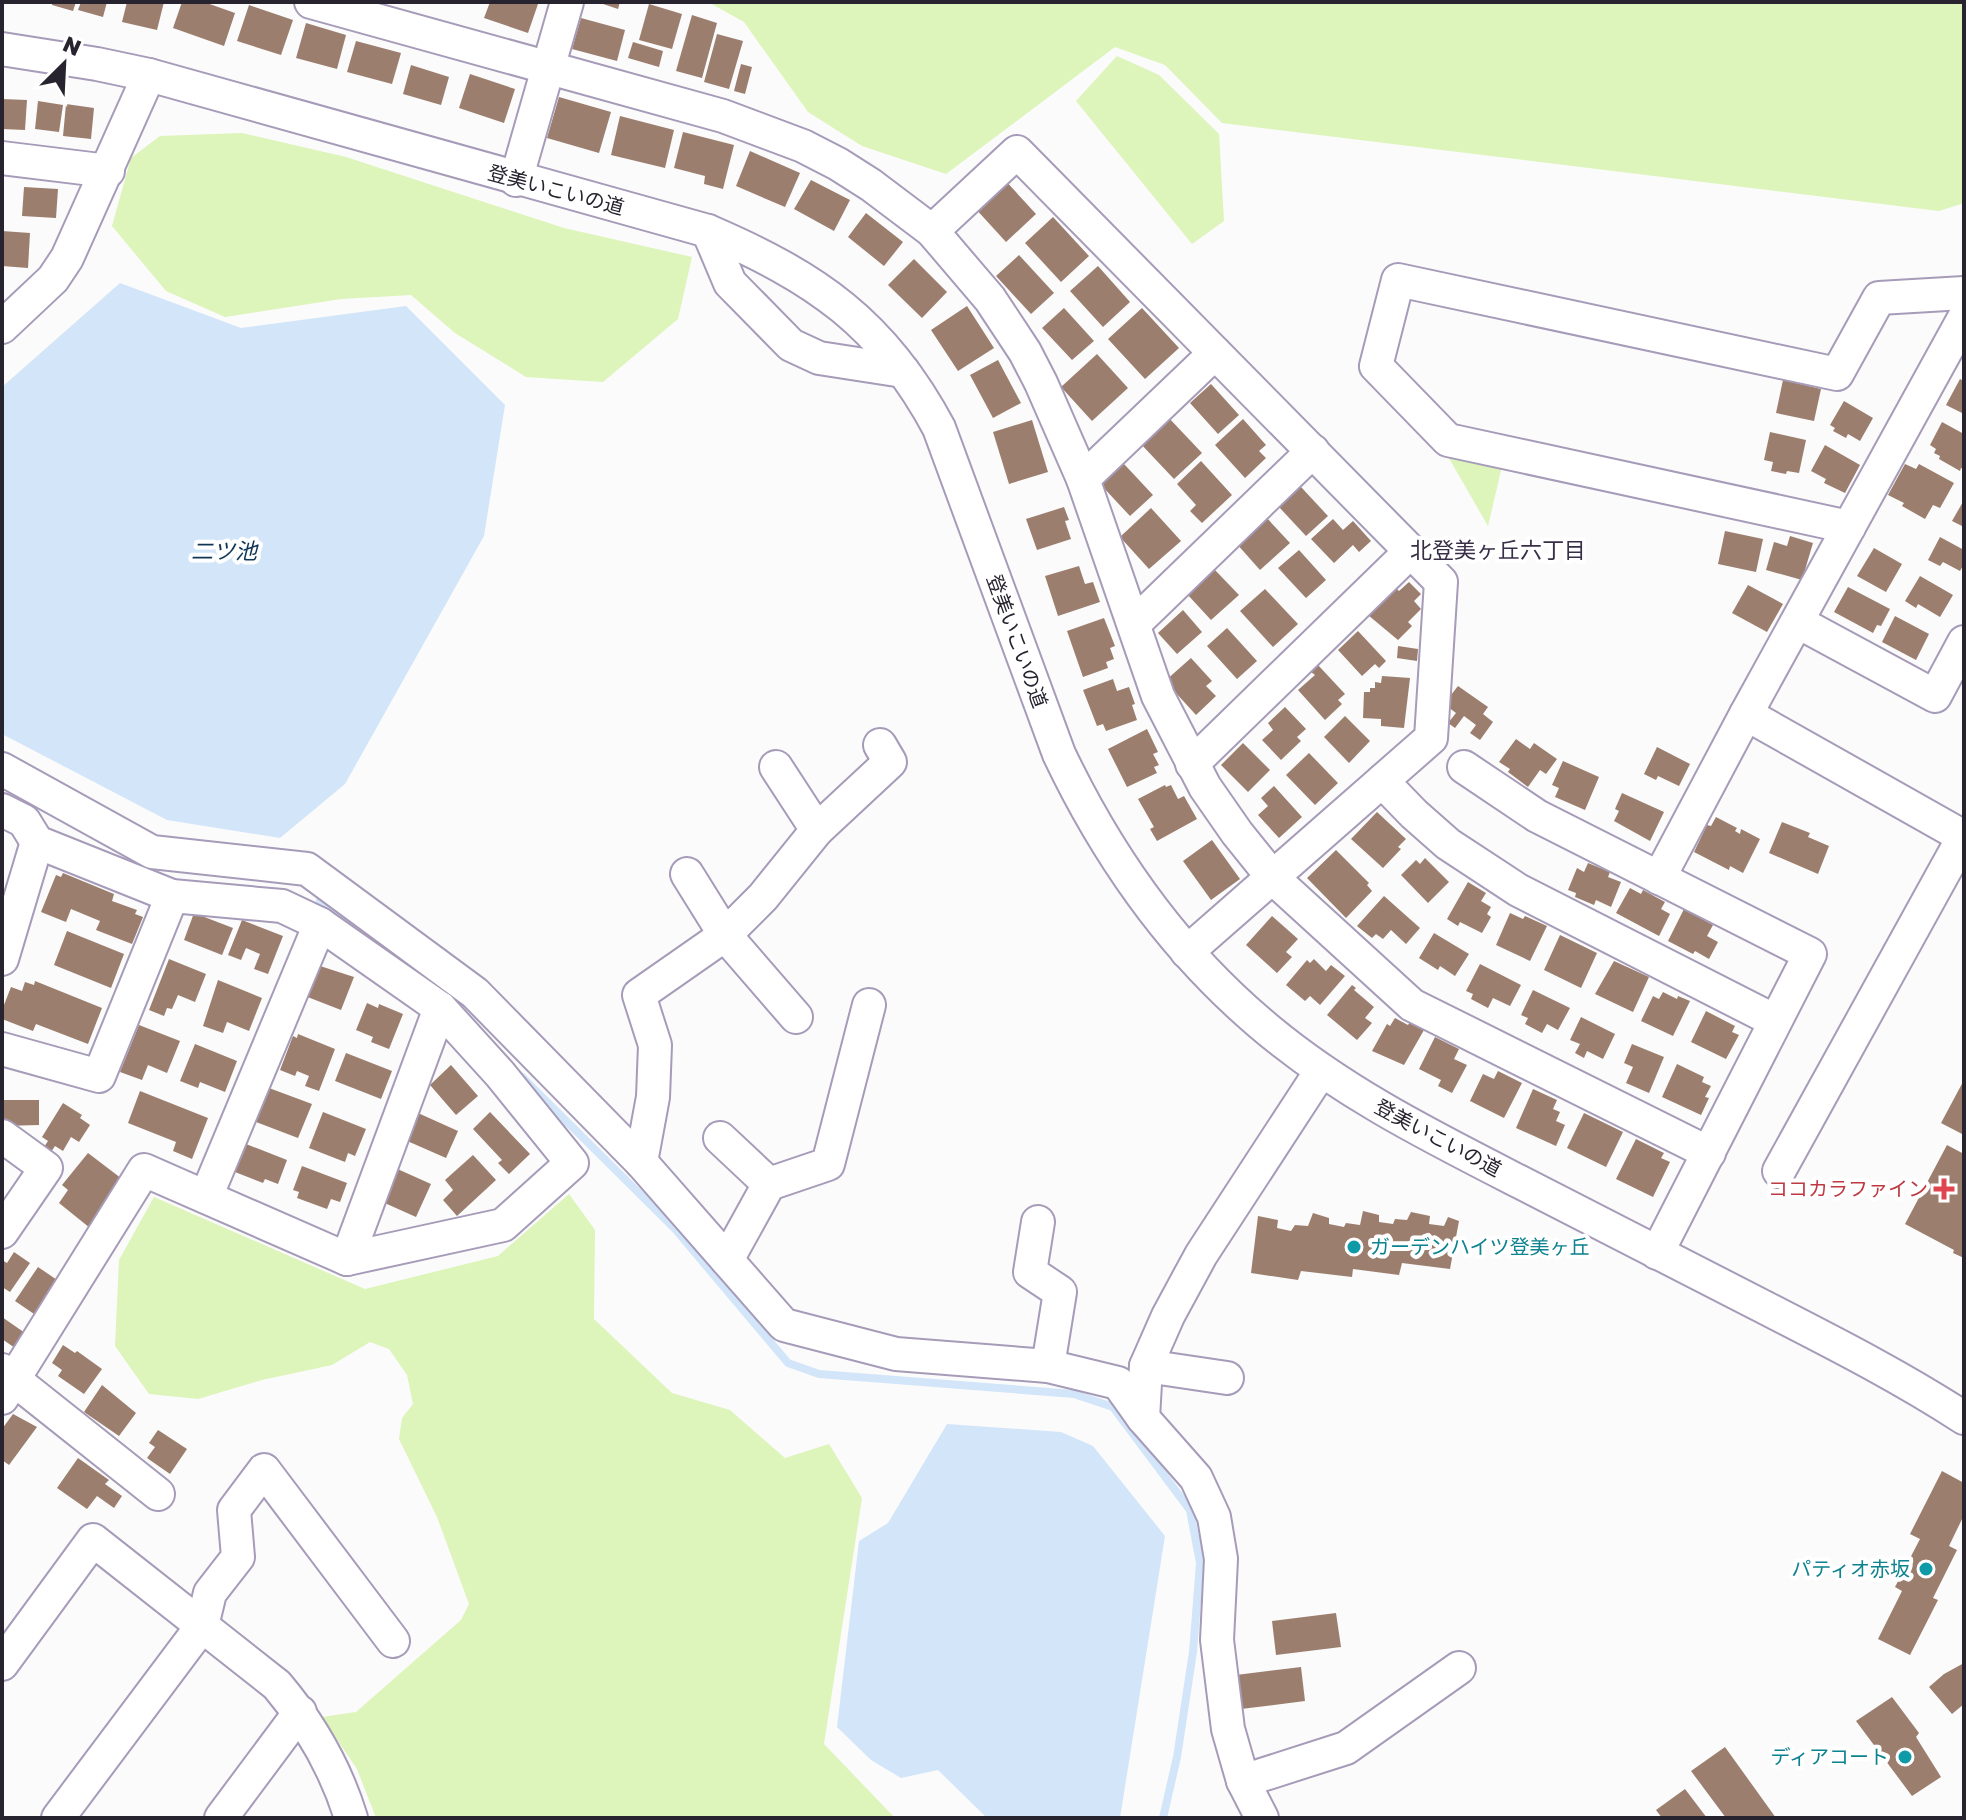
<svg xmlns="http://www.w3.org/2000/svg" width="1966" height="1820" viewBox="0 0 1966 1820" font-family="'Golos Text','Noto Sans JP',sans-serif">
	<rect width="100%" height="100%" fill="#fbfbfb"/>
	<g fill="#ddf4ba">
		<path d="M708 2H1964V203L1939 211 1222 123 1165 65 1115 47 946 174 862 146 808 112 744 22Z"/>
		<path d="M1117 56 1159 75 1219 134 1224 221 1192 244 1076 101Z"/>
		<path d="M242 133 346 157 564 228 692 257 678 319 603 382 526 377 455 333 411 295 341 299 225 317 166 291 112 226 131 158 160 136Z"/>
		<path d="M1442 446 1503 462 1488 526Z"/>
		<path d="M569 1194 595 1230 594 1319 672 1393 730 1410 785 1458 829 1444 862 1498 824 1744 895 1818H376L357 1769 322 1717 356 1712 461 1620 469 1604 437 1517 399 1439 402 1418 413 1404 407 1375 389 1349 370 1342 332 1365 262 1380 198 1399 149 1394 115 1346 119 1260 154 1197 365 1289 498 1256Z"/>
	</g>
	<g fill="#d2e5f9">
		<path d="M120 283 241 328 406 306 505 405 484 536 345 784 280 838 167 820 2 734V387Z"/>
		<path d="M947 1424 1061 1432 1093 1446 1165 1536 1120 1818H987L938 1770 901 1778 871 1760 837 1727 859 1541 888 1523Z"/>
	</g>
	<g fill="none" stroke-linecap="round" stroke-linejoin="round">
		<g stroke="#d2e5f9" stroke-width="8">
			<path d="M320 901 353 922"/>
			<path d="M396 954 431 984"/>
			<path d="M522 1077 676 1230 788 1363 819 1374 1074 1394 1113 1407 1190 1510 1200 1563 1193 1652 1177 1757 1163 1818"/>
		</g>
	</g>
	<g fill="#9c7e6e">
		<path d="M52 2H76L73 11 52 5Z"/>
		<path d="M81 2H107L103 17 78 10Z"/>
		<path d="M127 2H164L157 30 122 22Z"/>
		<path d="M182 2H204L235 13 224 46 173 28Z"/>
		<path d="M490 2 538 4 528 33 484 18Z"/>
		<path d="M597 2H620L618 9Z"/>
		<path d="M649 4 682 14 672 49 639 40Z"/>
		<path d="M249 5 293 20 281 55 237 41Z"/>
		<path d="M692 15 717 23 702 78 676 71Z"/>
		<path d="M581 18 625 30 617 61 572 49Z"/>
		<path d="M306 23 346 35 337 69 296 58Z"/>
		<path d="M717 34 743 41 729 89 704 82Z"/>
		<path d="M356 41 401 53 392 84 347 72Z"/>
		<path d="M633 42 663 51 659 67 628 58Z"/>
		<path d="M741 64 752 67 745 94 734 91Z"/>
		<path d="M411 65 449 77 441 105 403 94Z"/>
		<path d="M470 74 515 89 504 123 459 108Z"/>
		<path d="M559 97 611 112 599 153 547 138Z"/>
		<path d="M2 99 27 100 25 130 2 129Z"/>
		<path d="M38 101 63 105 59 132 35 129Z"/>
		<path d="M66 104 94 108 91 139 63 136Z"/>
		<path d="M620 116 674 130 665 168 611 155Z"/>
		<path d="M683 132 734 145 723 189 704 184 705 176 674 168Z"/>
		<path d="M750 151 800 173 785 207 736 186Z"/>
		<path d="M1004 179 1036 214 1006 242 974 207Z"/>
		<path d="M811 180 850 200 834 231 794 209Z"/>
		<path d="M24 187 58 189 56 218 22 216Z"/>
		<path d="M866 213 903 242 884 266 848 237Z"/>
		<path d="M1053 217 1089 256 1061 282 1025 243Z"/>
		<path d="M2 231 30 233 28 268 2 266Z"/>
		<path d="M1019 255 1054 293 1031 314 996 276Z"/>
		<path d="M914 259 947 292 922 318 888 285Z"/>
		<path d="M1098 266 1130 302 1103 327 1070 291Z"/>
		<path d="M967 306 994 348 958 371 931 330Z"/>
		<path d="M1064 308 1094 341 1072 360 1042 328Z"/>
		<path d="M1142 308 1179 348 1145 379 1108 339Z"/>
		<path d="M1097 354 1128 388 1092 421 1061 387Z"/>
		<path d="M998 360 1021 403 993 418 970 375Z"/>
		<path d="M1960 379 1964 381V414L1946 405Z"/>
		<path d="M1783 380 1821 389 1814 421 1776 413Z"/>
		<path d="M1211 384 1239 415 1218 434 1190 403Z"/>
		<path d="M1844 401 1873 418 1860 441 1848 434 1846 438 1833 431 1835 428 1830 425Z"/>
		<path d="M1167 416 1202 453 1174 479 1139 442Z"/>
		<path d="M1243 419 1266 445 1259 451 1266 458 1245 478 1215 445Z"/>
		<path d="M1032 420 1048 472 1009 484 993 432Z"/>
		<path d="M1942 422 1964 434V469L1961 468 1960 471 1939 459 1940 456 1934 453 1936 449 1930 445Z"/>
		<path d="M1770 432 1806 440 1799 473 1787 471 1786 474 1771 471 1773 462 1764 460Z"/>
		<path d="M1825 445 1860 465 1845 493 1824 483 1826 479 1811 471Z"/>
		<path d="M1201 461 1232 495 1202 523 1190 511 1196 505 1177 484Z"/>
		<path d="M1124 464 1153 495 1130 516 1101 485Z"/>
		<path d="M1905 464 1916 469 1919 464 1954 483 1940 508 1933 505 1925 519 1902 506 1904 503 1888 495Z"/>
		<path d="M1301 487 1328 516 1306 536 1279 507Z"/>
		<path d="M1964 500V527L1952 521Z"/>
		<path d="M1064 507 1069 520 1065 521 1071 539 1037 550 1026 519Z"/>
		<path d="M1151 508 1181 541 1149 569 1120 537Z"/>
		<path d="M1265 516 1290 543 1260 570 1236 543Z"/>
		<path d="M1333 519 1343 530 1353 521 1371 541 1359 552 1353 545 1334 563 1311 539Z"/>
		<path d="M1725 531 1763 539 1756 572 1718 564Z"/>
		<path d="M1790 536 1813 543 1802 580 1766 570 1774 542 1787 546Z"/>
		<path d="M1940 537 1964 550V564L1960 571 1943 562 1940 566 1928 560Z"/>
		<path d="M1874 548 1902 564 1886 592 1857 576Z"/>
		<path d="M1299 550 1326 580 1306 598 1278 568Z"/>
		<path d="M1079 566 1085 584 1093 582 1100 602 1058 616 1045 576Z"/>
		<path d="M1214 569 1239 595 1211 620 1187 594Z"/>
		<path d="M1920 576 1953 595 1940 617 1918 604 1916 608 1905 601Z"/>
		<path d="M1409 582 1421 594 1414 601 1421 609 1408 622 1412 626 1398 640 1368 615 1395 587 1399 591Z"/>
		<path d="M1748 585 1783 604 1767 632 1732 613Z"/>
		<path d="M1848 587 1890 609 1881 626 1877 625 1873 633 1834 612Z"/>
		<path d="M1265 589 1298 624 1273 647 1240 611Z"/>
		<path d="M1183 610 1202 632 1177 654 1158 633Z"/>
		<path d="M1895 616 1929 634 1916 660 1882 642Z"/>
		<path d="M1104 618 1115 646 1110 648 1114 659 1106 662 1108 668 1083 677 1067 631Z"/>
		<path d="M1227 628 1257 661 1237 679 1207 646Z"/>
		<path d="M1358 631 1386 661 1379 668 1375 664 1362 676 1338 650Z"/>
		<path d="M1398 646 1418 649 1417 661 1397 658Z"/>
		<path d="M1191 658 1212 681 1206 686 1216 696 1196 715 1165 681Z"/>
		<path d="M1318 665 1345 694 1338 700 1342 704 1325 720 1298 690 1315 675 1311 672Z"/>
		<path d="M1382 676 1410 678 1404 728 1381 726V719L1363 718 1364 692H1370V688H1375V682L1381 683Z"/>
		<path d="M1113 679 1117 691 1129 687 1135 704 1132 705 1137 720 1106 731 1103 724 1097 726 1083 690Z"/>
		<path d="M1458 686 1488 707 1483 714 1493 722 1480 740 1470 733 1476 725 1464 716 1455 728 1448 723 1456 713 1448 707 1451 703 1447 700Z"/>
		<path d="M1285 707 1306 729 1297 737 1301 741 1281 760 1262 740 1273 730 1268 723Z"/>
		<path d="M1345 716 1370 741 1349 763 1324 737Z"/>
		<path d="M1147 729 1158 752 1153 754 1159 765 1154 767 1157 773 1127 787 1108 749Z"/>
		<path d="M1516 739 1530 749 1534 743 1557 759 1546 774 1540 770 1528 787 1508 772 1510 769 1499 762Z"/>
		<path d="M1243 743 1270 770 1248 792 1221 765Z"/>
		<path d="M1657 747 1690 764 1679 786 1658 776 1656 780 1644 774Z"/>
		<path d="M1309 753 1338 783 1315 805 1286 775Z"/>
		<path d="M1563 761 1599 777 1585 810 1555 797 1559 788 1552 785Z"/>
		<path d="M1165 785 1166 787 1171 785 1178 799 1184 796 1197 819 1157 841 1150 829 1154 827 1138 799Z"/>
		<path d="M1274 786 1302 817 1279 838 1258 815 1268 806 1261 798Z"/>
		<path d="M1622 793 1664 812 1650 841 1614 821 1619 811 1615 809Z"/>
		<path d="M1377 812 1406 839 1398 847 1401 849 1383 868 1351 839Z"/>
		<path d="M1716 817 1737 828 1735 831 1740 834 1741 829 1760 839 1743 873 1730 866 1729 870 1694 852 1707 825 1711 826Z"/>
		<path d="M1782 822 1810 833 1808 837 1829 846 1818 874 1769 853Z"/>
		<path d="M1212 840 1240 879 1211 900 1183 861Z"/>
		<path d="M1336 850 1369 883 1367 885 1372 891 1346 918 1307 878Z"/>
		<path d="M1425 858 1449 882 1428 903 1401 875 1416 860 1420 864Z"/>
		<path d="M1588 863 1610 872 1608 877 1621 882 1611 907 1596 900 1594 905 1575 897 1576 893 1568 890 1577 868 1584 872Z"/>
		<path d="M63 873 114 894 112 901 137 910 135 914 143 917 132 944 96 930 100 921 71 909 66 922 41 912 56 875 61 877Z"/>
		<path d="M1468 882 1486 893 1481 901 1491 907 1487 914 1491 917 1482 933 1460 922 1458 926 1447 919Z"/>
		<path d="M1630 888 1641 894 1643 890 1665 902 1661 909 1670 914 1659 936 1616 913Z"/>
		<path d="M1384 896 1420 928 1406 944 1391 930 1383 939 1376 934 1372 938 1357 926Z"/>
		<path d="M1684 909 1713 925 1707 936 1718 942 1709 959 1695 951 1693 954 1668 941Z"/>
		<path d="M194 913 233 928 222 955 184 940Z"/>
		<path d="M1510 913 1523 919 1525 916 1547 926 1530 961 1496 945Z"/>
		<path d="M1272 916 1298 939 1286 952 1292 957 1277 973 1246 945Z"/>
		<path d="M242 920 283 936 268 974 254 969 260 954 246 948 241 960 228 955Z"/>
		<path d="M67 931 124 954 111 988 54 965Z"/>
		<path d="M1434 933 1469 954 1455 976 1440 966 1438 970 1419 958Z"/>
		<path d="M1560 935 1597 953 1581 988 1544 970Z"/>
		<path d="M169 959 206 974 195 1002 178 995 172 1009 167 1008 164 1016 149 1010Z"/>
		<path d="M1314 959 1326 971 1331 965 1345 976 1320 1005 1310 996 1305 1001 1286 985 1307 960 1310 963Z"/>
		<path d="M1614 961 1649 977 1633 1012 1595 994Z"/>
		<path d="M1480 964 1521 985 1510 1006 1493 998 1488 1008 1471 999 1473 994 1466 991Z"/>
		<path d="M317 965 354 977 341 1010 305 996Z"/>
		<path d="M218 980 262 998 249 1031 227 1022 223 1033 203 1026Z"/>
		<path d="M35 981 102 1008 88 1044 36 1024 33 1031 2 1019V1010L11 987 22 991 25 982 34 985Z"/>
		<path d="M1352 985 1356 988 1354 990 1374 1007 1365 1018 1372 1023 1357 1040 1327 1015Z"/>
		<path d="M1533 990 1570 1008 1558 1030 1547 1024 1542 1033 1525 1024 1528 1018 1521 1015Z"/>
		<path d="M1663 992 1677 999 1678 996 1690 1001 1673 1036 1641 1021 1653 996 1659 999Z"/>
		<path d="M367 1003 378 1008 379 1004 403 1014 389 1049 371 1042 373 1037 356 1030Z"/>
		<path d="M1706 1011 1735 1026 1732 1032 1739 1035 1726 1059 1691 1042Z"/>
		<path d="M1581 1017 1615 1034 1603 1059 1587 1051 1584 1058 1575 1053 1580 1044 1570 1040Z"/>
		<path d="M1395 1018 1408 1025 1410 1022 1424 1030 1404 1065 1372 1051 1387 1024 1390 1026Z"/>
		<path d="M139 1025 180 1041 167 1073 148 1065 142 1080 120 1072Z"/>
		<path d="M298 1034 335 1049 319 1091 305 1086 309 1076 297 1071 295 1076 280 1070 293 1036 297 1038Z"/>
		<path d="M1435 1037 1459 1049 1454 1059 1467 1065 1452 1093 1438 1086 1441 1080 1419 1069Z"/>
		<path d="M195 1044 237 1061 225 1092 200 1082 198 1088 180 1081Z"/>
		<path d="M1632 1044 1664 1057 1649 1093 1626 1083 1633 1067 1624 1063Z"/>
		<path d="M346 1053 392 1071 381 1099 335 1081Z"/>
		<path d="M1677 1064 1704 1077 1702 1082 1711 1086 1705 1097 1709 1098 1701 1115 1662 1097Z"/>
		<path d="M451 1065 478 1096 456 1115 430 1085Z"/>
		<path d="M1498 1071 1522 1083 1504 1118 1470 1101 1483 1074 1494 1079Z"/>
		<path d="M1964 1080V1135L1941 1123Z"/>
		<path d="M269 1088 312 1104 298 1138 256 1122Z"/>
		<path d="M1533 1089 1557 1100 1553 1109 1560 1112 1556 1121 1565 1125 1556 1146 1516 1128Z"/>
		<path d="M140 1091 208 1118 192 1159 173 1151 176 1142 128 1123Z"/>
		<path d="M2 1100H39V1125L2 1126Z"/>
		<path d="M63 1103 82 1115 80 1118 90 1125 79 1142 71 1137 63 1151 55 1146 51 1152 44 1147 48 1141 42 1137Z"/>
		<path d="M323 1112 366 1129 355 1156 348 1153 345 1162 309 1148Z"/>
		<path d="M490 1112 530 1154 509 1174 498 1163 502 1160 473 1129Z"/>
		<path d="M418 1113 458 1131 446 1158 405 1140Z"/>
		<path d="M1584 1113 1623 1132 1606 1167 1567 1148Z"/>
		<path d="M1636 1139 1664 1153 1661 1158 1670 1162 1653 1197 1616 1179Z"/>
		<path d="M246 1144 287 1160 278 1184 265 1179 263 1183 235 1172Z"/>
		<path d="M1947 1145 1964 1154V1258L1953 1253 1954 1250 1905 1224Z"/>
		<path d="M88 1153 130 1185 90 1228 59 1203 68 1190 62 1185Z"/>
		<path d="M473 1155 496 1180 457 1216 443 1200 453 1190 445 1180Z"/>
		<path d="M302 1166 347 1183 340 1202 331 1199 327 1209 297 1198 299 1192 293 1190Z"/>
		<path d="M393 1167 431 1184 416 1217 378 1200Z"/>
		<path d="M1363 1211 1379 1215V1222L1393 1224 1395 1219 1407 1220 1411 1212 1430 1216 1429 1224 1444 1226 1448 1217 1459 1221 1450 1269 1402 1263 1399 1275 1353 1269 1352 1277 1301 1271 1298 1280 1251 1273 1258 1216 1278 1220 1277 1228 1291 1231 1295 1225 1308 1226 1313 1213 1329 1218V1224L1344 1227 1346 1223 1360 1225Z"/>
		<path d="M14 1252 30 1263 10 1292 2 1287V1260L7 1263Z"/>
		<path d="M38 1267 63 1284 37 1316 15 1301Z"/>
		<path d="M2 1317 25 1333 15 1348 2 1339Z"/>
		<path d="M63 1345 75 1353 77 1351 102 1369 84 1394 58 1376 62 1370 52 1363Z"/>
		<path d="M102 1385 136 1413 119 1436 84 1412Z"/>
		<path d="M13 1414 37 1427 9 1465 2 1460V1429Z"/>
		<path d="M158 1430 187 1449 170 1474 147 1458 155 1447 149 1443Z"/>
		<path d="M78 1458 109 1480 105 1484 122 1496 114 1508 97 1496 87 1509 57 1488Z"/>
		<path d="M1942 1471 1964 1483V1515L1949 1546 1957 1550 1933 1598 1938 1600 1910 1655 1878 1639 1902 1591 1895 1587 1920 1539 1910 1534Z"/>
		<path d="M1336 1613 1341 1647 1276 1655 1272 1621Z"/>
		<path d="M1964 1663V1704L1952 1714 1929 1687 1944 1674Z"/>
		<path d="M1301 1667 1305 1701 1241 1709 1236 1675Z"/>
		<path d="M1892 1697 1919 1733 1916 1737 1941 1777 1912 1796 1856 1721Z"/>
		<path d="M1725 1747 1776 1818H1726L1691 1771Z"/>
		<path d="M1685 1789 1707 1818H1662L1656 1810Z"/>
	</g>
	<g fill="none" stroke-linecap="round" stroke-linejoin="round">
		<defs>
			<g id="minor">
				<path d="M311 2 723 116 803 146 838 164 871 185 932 231 990 299 1025 352 1041 383 1083 479 1158 696 1205 787 1237 833 1274 879 1412 1005 1709 1153"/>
				<path d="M2 49 97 64 149 75 708 231C815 277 883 323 939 428L1059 754C1108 857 1173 949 1260 1023 1338 1090 1430 1136 1522 1183 1601 1223 1679 1264 1758 1304 1828 1340 1898 1375 1964 1418"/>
				<path d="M2 158 108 171"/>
				<path d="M516 180 567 2"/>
				<path d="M708 231 730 283 791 345 819 358 903 371"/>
				<path d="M932 231 1017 152 1441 582 1431 738 1382 781"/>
				<path d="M2 327 53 279 67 258 149 75"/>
				<path d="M1083 479 1215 353"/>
				<path d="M1849 527 1448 440 1376 366 1398 280 1837 374 1879 298 1964 293"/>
				<path d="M1798 622 1935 696 1964 642"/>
				<path d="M1134 624 1313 451"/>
				<path d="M1746 714 1964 837"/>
				<path d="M1192 764 1411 551"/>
				<path d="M1464 767 1537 816 1810 954 1657 1253"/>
				<path d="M2 769 152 852 307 869 475 993 641 1162 784 1325 896 1354 1048 1366 1118 1383 1143 1418 1196 1478 1214 1517 1221 1559 1217 1640 1228 1729 1243 1781 1262 1818"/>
				<path d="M2 810 24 821 37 842 172 896 282 906 320 924 440 1008 500 1074 572 1163 503 1225 347 1259 144 1170 2 1398"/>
				<path d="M817 830 890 762 880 745"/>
				<path d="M687 874 725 935 796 1017"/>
				<path d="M1659 878 1746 714 1964 318"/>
				<path d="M1187 952 1382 781 1414 814 1448 844 1518 890 1775 1021"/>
				<path d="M2 959 37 842"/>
				<path d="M2 1049 99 1076 172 896"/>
				<path d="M2 1136 46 1168 2 1232"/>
				<path d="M720 1138 769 1184"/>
				<path d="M641 1162 653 1097 655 1045 639 995 725 935 763 897 817 830 776 767"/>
				<path d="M1779 1171 1964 836"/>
				<path d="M206 1197 320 924"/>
				<path d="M1038 1222 1030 1272 1060 1292 1048 1366"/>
				<path d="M347 1259 440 1008"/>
				<path d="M727 1260 769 1184 828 1164 869 1005"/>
				<path d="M1146 1366 1227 1378"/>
				<path d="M2 1370 158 1494"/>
				<path d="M1143 1418 1146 1366 1168 1316 1201 1255 1321 1071"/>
				<path d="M2 1664 93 1540 277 1685C310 1724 336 1769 351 1818"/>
				<path d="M1243 1781 1346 1748 1459 1668"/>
				<path d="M58 1818 202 1626 210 1593 238 1557 234 1510 264 1470 393 1641"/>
				<path d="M221 1818 300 1712"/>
			</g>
		</defs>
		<use href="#minor" stroke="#a69bb8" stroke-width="36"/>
		<use href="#minor" stroke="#fff" stroke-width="32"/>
	</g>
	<path fill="#e0444e" stroke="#fff" stroke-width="3" d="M1940 1177h8v8h8v8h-8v8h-8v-8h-8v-8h8z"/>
	<g fill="#0f9aa8" stroke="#fff" stroke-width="3">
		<circle cx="1354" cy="1247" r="8"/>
		<circle cx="1926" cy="1569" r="8"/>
		<circle cx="1905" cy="1757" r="8"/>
	</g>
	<g text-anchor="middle" stroke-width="8" stroke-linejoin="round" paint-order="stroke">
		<g font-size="20" fill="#28242f" stroke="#fff">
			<text transform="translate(556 190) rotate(15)" y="7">登美いこいの道</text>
			<text transform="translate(1017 641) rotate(70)" y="7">登美いこいの道</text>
			<text transform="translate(1438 1138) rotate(28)" y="7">登美いこいの道</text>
		</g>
		<g font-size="20" fill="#be3a42" stroke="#fff" text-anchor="end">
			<text x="1928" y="1196">ココカラファイン</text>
		</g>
		<g font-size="20" fill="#0d838f" stroke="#fff" text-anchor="end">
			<text x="1370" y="1254" text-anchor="start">ガーデンハイツ登美ヶ丘</text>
			<text x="1910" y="1576">パティオ赤坂</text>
			<text x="1889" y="1764">ディアコート</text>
		</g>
		<g font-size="22" fill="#392e47" stroke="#fff">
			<text x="1498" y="558">北登美ヶ丘六丁目</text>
		</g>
		<g font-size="22" font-style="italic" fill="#113554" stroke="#fff">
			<text x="224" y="559">二ツ池</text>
		</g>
	</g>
	<rect width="1966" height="1820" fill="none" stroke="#28242f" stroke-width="8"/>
	<g transform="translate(64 64) rotate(24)" stroke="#ffffff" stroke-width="6" paint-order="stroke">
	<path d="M0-6L14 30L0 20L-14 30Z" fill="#28242f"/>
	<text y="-12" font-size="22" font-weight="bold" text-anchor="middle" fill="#28242f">N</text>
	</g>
</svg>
